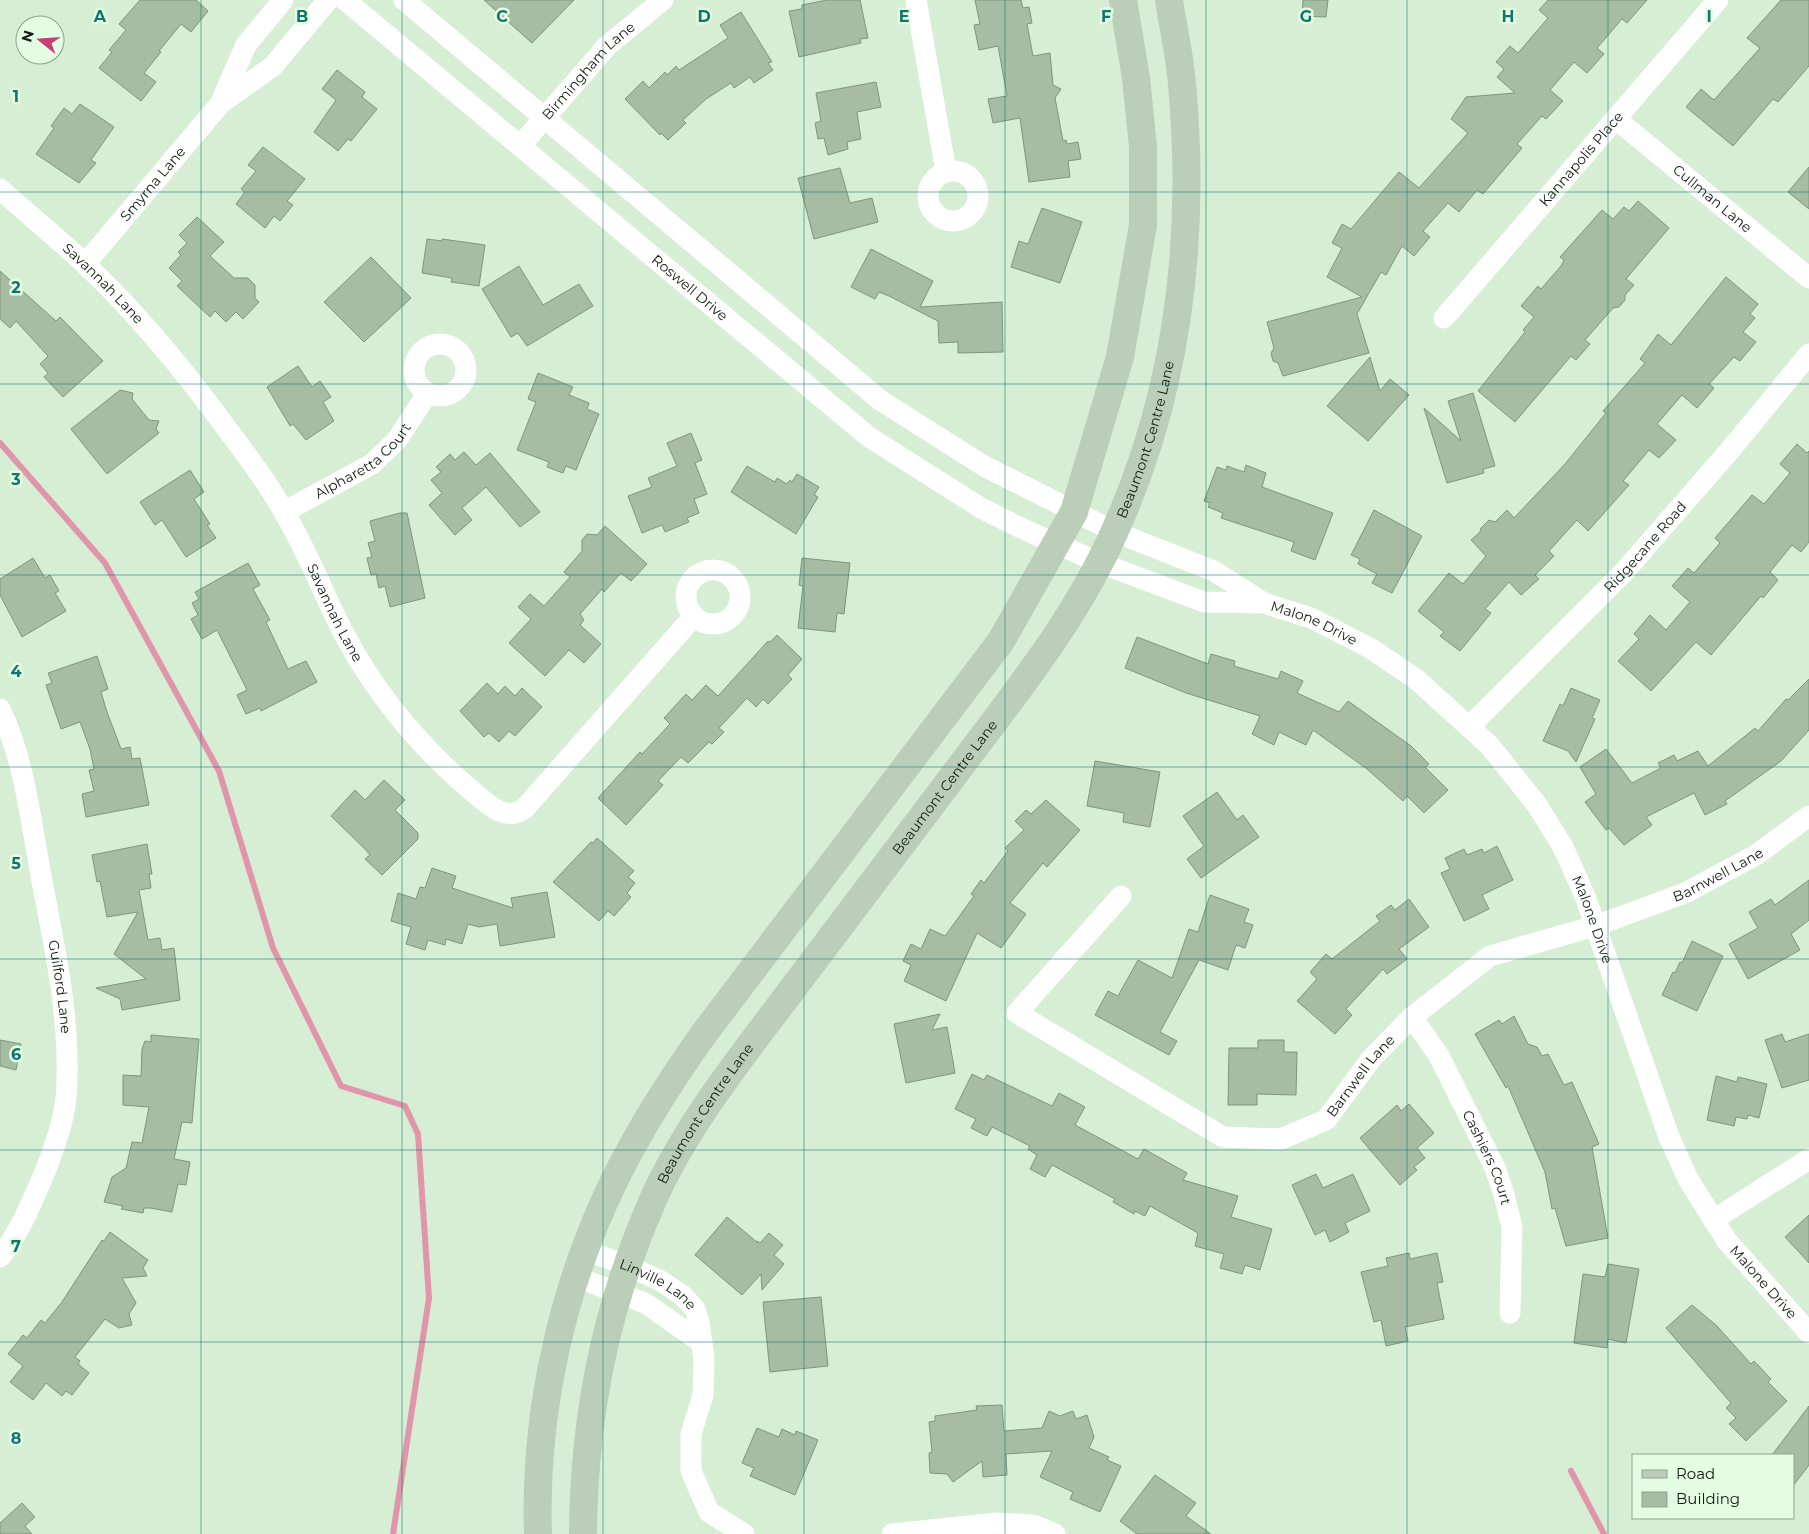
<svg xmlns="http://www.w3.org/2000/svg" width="1809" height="1534" viewBox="0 0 1809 1534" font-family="Montserrat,sans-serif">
	<rect width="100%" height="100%" fill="#d6eed4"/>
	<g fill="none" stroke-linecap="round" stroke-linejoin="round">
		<g stroke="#e095ab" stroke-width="6">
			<path d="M0 443 105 563 219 771 273 948 341 1086 405 1106 418 1134 429 1298 393 1534"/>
			<path d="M1571 1471 1604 1534"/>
		</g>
	</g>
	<g fill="#a6bda4" stroke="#7f957d">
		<path d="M140 0H196L208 11 191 32 181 24 159 51 161 52 144 73 156 82 141 101 99 68 112 52 109 50 126 30 119 24Z"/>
		<path d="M484 0H574L532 43Z"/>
		<path d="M827 0H860L868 38 860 39 861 43 799 57 789 11 802 9V5Z"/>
		<path d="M975 0H1021L1023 8 1029 7 1032 23 1027 24 1033 56 1050 53 1053 85 1061 89 1055 98 1063 141 1066 140 1067 144 1078 142 1081 159 1068 161 1070 177 1029 182 1020 118 993 123 988 99 1007 96 998 46 979 50 974 25 980 24Z"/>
		<path d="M1303 0H1328L1326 17 1302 16Z"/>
		<path d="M1548 0H1647L1627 23 1622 19 1597 48 1604 54 1587 73 1574 62 1550 90 1563 101 1546 119 1542 116 1517 144 1522 148 1483 194 1477 190 1459 212 1448 203 1423 231 1430 237 1414 256 1402 246 1386 275 1381 272 1357 314 1369 353 1283 376 1278 363 1273 361 1271 353 1274 348 1267 322 1362 297 1327 277 1342 248 1332 243 1342 224 1351 229 1399 172 1419 188 1468 133 1451 119 1466 97 1515 93 1497 77 1504 69 1496 62 1510 46 1518 53 1548 18 1539 10Z"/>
		<path d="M1781 0H1809V66L1778 102 1773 99 1733 146 1686 107 1701 89 1714 100 1760 48 1747 38Z"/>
		<path d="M741 12 772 62 768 63 773 70 754 83 750 77 734 88 731 83 706 99 683 120 686 123 668 140 661 133 660 135 625 99 643 81 649 88 665 72 667 75 676 66 679 70 728 38 720 25Z"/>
		<path d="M337 70 365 92 362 97 377 109 351 141 348 139 338 151 314 132 336 100 322 89Z"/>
		<path d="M876 82 881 107 857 112 861 139 847 142 848 149 828 155 824 138 818 139 815 123 821 121 816 93Z"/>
		<path d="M80 104 114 127 91 160 96 163 79 183 36 154 54 128 51 126 64 108 72 114Z"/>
		<path d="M263 147 305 179 287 201 293 205 280 221 274 216 265 228 236 204 245 192 241 189 256 171 248 165Z"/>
		<path d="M1809 167V209L1788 192Z"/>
		<path d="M840 168 850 203 872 198 878 222 814 239 798 178Z"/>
		<path d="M1638 201 1669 228 1626 279 1634 285 1625 295V300L1619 307 1613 308 1585 340 1590 344 1576 360 1571 356 1515 422 1478 391 1525 332 1523 330 1534 317 1521 306 1538 286 1541 289 1561 266 1564 260 1560 257 1602 210 1613 219 1624 207 1629 211Z"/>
		<path d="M1042 208 1082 222 1060 283 1011 267 1019 241 1028 244Z"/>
		<path d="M197 217 224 242 210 256 234 278H248L255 285V298L259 302 243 319 236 312 226 322 215 311 210 317 177 286 182 281 169 268 181 255 178 252 187 243 179 235Z"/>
		<path d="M427 239 442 241V239L485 245 479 286 451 282 452 278 422 273Z"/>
		<path d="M871 249 933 281 920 307 1002 302 1003 352 958 353V342L939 343 938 321 889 296 879 292 875 299 851 287Z"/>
		<path d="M371 257 411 298 364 342 324 302Z"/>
		<path d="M519 266 543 305 579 284 593 306 527 346 518 333 511 337 482 289Z"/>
		<path d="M0 271 56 321 60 317 103 361 63 397 44 377 48 373 40 364 48 356 16 321 10 328 0 319Z"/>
		<path d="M1726 277 1758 304 1750 314 1755 318 1743 332 1756 342 1740 361 1734 357 1709 384 1714 388 1697 408 1682 395 1657 424 1676 440 1659 458 1649 450 1623 481 1629 485 1588 531 1577 520 1549 551 1554 556 1535 575 1539 579 1521 595 1509 582 1485 609 1491 613 1460 651 1440 636 1444 632 1418 611 1449 573 1463 584 1486 556 1471 540 1480 532 1481 528 1489 520 1495 522 1507 510 1514 518 1565 464 1606 413 1603 411 1645 363 1640 359 1658 334 1671 345Z"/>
		<path d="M1370 357 1380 391 1390 379 1409 395 1368 441 1327 406Z"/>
		<path d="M298 366 312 387 320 381 331 397 323 402 334 421 306 440 293 424 290 426 267 387Z"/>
		<path d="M538 373 573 387 569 395 589 403 587 409 599 414 576 470 566 466 563 473 547 467 549 462 517 450 536 402 528 399Z"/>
		<path d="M120 390 133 393 132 399 149 420 159 421 156 429 159 433 107 474 71 429Z"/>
		<path d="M1473 393 1495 466 1483 469 1484 473 1447 483 1424 408 1461 441 1448 401Z"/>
		<path d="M691 433 702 460 695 463 707 494 694 499 699 513 687 518 689 522 665 532 662 525 642 533 628 496 652 487 648 478 677 466 667 443Z"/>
		<path d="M1797 444 1807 453 1809 451V542L1801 552 1792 545 1770 572 1778 580 1763 598 1761 596 1711 655 1696 642 1651 691 1618 661 1639 639 1634 634 1650 615 1666 630 1690 602 1672 586 1688 568 1694 573 1720 543 1715 538 1752 495 1764 504 1790 473 1780 464Z"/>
		<path d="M464 452 476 465 490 453 540 512 520 527 486 487 462 508 472 520 455 535 429 505 442 493 431 480 441 472 436 467 450 454 455 460Z"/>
		<path d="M1246 465 1266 473 1262 487 1333 513 1315 560 1291 551 1294 542 1221 518 1223 513 1208 507 1210 503 1204 501 1217 467 1226 470 1227 466 1244 472Z"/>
		<path d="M747 466 775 482 777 478 787 484 790 480 792 482 797 474 819 487 814 495 818 497 796 534 731 492Z"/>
		<path d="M190 470 204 492 194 499 210 524 207 525 216 538 186 557 162 520 155 525 140 502Z"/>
		<path d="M1374 510 1422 536 1392 593 1372 583 1377 574 1358 564 1360 559 1351 555Z"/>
		<path d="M400 513H407L425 598 390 607 385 586 379 588 376 574 371 575 367 558 372 557 368 543 375 541 370 521Z"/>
		<path d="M605 526 647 564 631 581 621 573 604 592 602 589 580 614 584 620 580 625 601 644 584 663 569 650 545 676 509 643 531 619 518 607 530 594 544 606 570 577 564 572 582 551V540L587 534 597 535Z"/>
		<path d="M33 558 45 578 50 575 59 591 55 593 66 611 22 637 0 595V579Z"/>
		<path d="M802 558 850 563 844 614 837 613 835 632 798 628 803 586 799 585Z"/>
		<path d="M248 563 260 585 253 589 270 620 266 622 288 669 306 661 317 682 261 711 260 708 246 714 237 695 247 690 217 630 202 639 191 619 198 615 192 603 199 599 195 592Z"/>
		<path d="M777 635 802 659 788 675 792 679 768 704 763 699 756 707 747 698 719 728 724 732 712 744 709 742 688 763 681 757 658 781 663 785 626 825 598 798 640 752 642 754 670 724 664 718 686 694 692 700 706 685 718 696 768 641 770 642Z"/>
		<path d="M1137 637 1208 664 1211 654 1235 661 1234 666 1278 679 1281 671 1303 681 1297 693 1339 712 1348 701 1411 746 1429 764 1425 767 1448 790 1424 813 1407 796 1403 801 1367 769 1313 730 1306 745 1279 732 1274 745 1252 734 1260 716 1186 693 1125 668Z"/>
		<path d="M97 656 108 689 101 692 107 712 121 749 130 747 132 759 140 758 149 805 86 817 82 794 94 791 89 770 94 769 90 749 80 722 61 729 46 685 52 683 48 673Z"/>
		<path d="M1809 679V730L1781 761 1725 801 1727 804 1705 815 1694 793 1646 817 1652 825 1624 845 1609 828 1606 830 1585 802 1596 794 1580 767 1606 749 1632 783 1661 768 1658 763 1674 755 1677 761 1698 751 1708 766 1755 728 1758 731 1786 699 1788 700Z"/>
		<path d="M487 683 498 694 505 686 515 696 522 688 542 707 515 736 509 731 499 742 489 733 484 737 460 711Z"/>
		<path d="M1571 688 1600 700 1592 718 1595 719 1576 762 1568 751 1543 741 1560 704 1563 706Z"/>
		<path d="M1095 761 1160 772 1150 827 1123 822 1124 813 1087 806Z"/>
		<path d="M384 780 405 800 395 810 418 833V839L382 875 365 859 370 855 365 849 331 816 355 790 365 800Z"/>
		<path d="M1217 792 1237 820 1243 815 1259 837 1201 878 1187 859 1204 846 1183 816Z"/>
		<path d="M1046 800 1080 830 1047 867 1043 863 1010 903 1026 914 1001 948 977 933 946 1001 904 981 911 965 903 961 911 944 921 949 930 929 945 936 974 896 971 894 981 880 984 883 1008 851 1005 848 1024 830 1015 821 1026 810 1031 814Z"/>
		<path d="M597 838 634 871 628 877 635 883 627 893 631 897 614 916 608 911 599 921 553 882 591 842 593 843Z"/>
		<path d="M147 844 152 874H149L151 888 139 890 148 940 160 938 162 950 174 948 180 1000 122 1010 120 999 96 988 146 979 114 954 138 912 107 917 100 881 97 882 92 855Z"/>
		<path d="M1497 846 1513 880 1482 895 1489 909 1464 921 1441 873 1450 869 1445 858 1464 849 1467 855 1482 849 1484 853Z"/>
		<path d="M432 868 456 876 452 888 513 908 511 898 547 892 555 937 500 946 497 924 479 927 468 924 462 944 446 939 445 945 428 940 425 950 406 944 411 927 391 921 398 893 416 899 420 887 425 888Z"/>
		<path d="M1809 880V920L1791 934 1800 950 1748 979 1729 944 1758 928 1749 912 1771 899 1775 905Z"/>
		<path d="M1210 895 1249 909 1244 922 1253 925 1245 948 1236 945 1228 970 1199 960 1160 1032 1177 1041 1169 1055 1095 1015 1108 991 1118 996 1138 960 1172 978 1189 929 1198 932Z"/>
		<path d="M1409 899 1429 927 1399 949 1407 959 1387 974 1383 969 1346 1009 1352 1015 1335 1034 1297 1001 1317 979 1310 972 1326 954 1332 959 1380 921 1376 916 1391 905 1395 910Z"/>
		<path d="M1692 941 1723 956 1697 1011 1662 995 1673 972 1675 973 1680 962 1682 963Z"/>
		<path d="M940 1014 932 1030 947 1027 955 1073 906 1083 894 1024Z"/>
		<path d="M1514 1016 1528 1044 1537 1047 1542 1056 1548 1054 1564 1085 1572 1082 1599 1144 1592 1147 1608 1238 1566 1246 1555 1208 1552 1209 1545 1172 1508 1086 1506 1088 1475 1034 1499 1020 1502 1024Z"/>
		<path d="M1782 1034 1785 1042 1809 1034V1080L1782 1088 1765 1040Z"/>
		<path d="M151 1035 199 1039 192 1123 182 1122 174 1159 190 1162 186 1185 178 1184 172 1212 150 1208H144L143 1213 121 1209 123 1206 104 1202 112 1177 126 1168 132 1142 142 1143 149 1107 123 1105V1075L141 1076 142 1049 145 1041 151 1042Z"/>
		<path d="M0 1040 21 1044 16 1070 0 1066Z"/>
		<path d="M1258 1040H1284V1052H1297L1296 1095 1257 1094V1105H1228L1229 1048H1258Z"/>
		<path d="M972 1074 984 1080 987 1075 1052 1106 1059 1093 1085 1107 1075 1125 1138 1159 1144 1149 1187 1173 1183 1180 1238 1196 1231 1217 1272 1229 1260 1270 1245 1265 1242 1274 1220 1268 1224 1254 1195 1246 1198 1233 1150 1206 1145 1216 1135 1211 1134 1214 1113 1202 1115 1199 1052 1165 1045 1177 1030 1169 1037 1155 1028 1149 1030 1146 992 1127 987 1136 971 1128 976 1119 955 1109Z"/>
		<path d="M1716 1076 1737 1082 1738 1077 1767 1084 1759 1118 1748 1115 1747 1119 1736 1117 1734 1126 1707 1120Z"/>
		<path d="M1409 1104 1434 1133 1417 1148 1425 1158 1414 1167 1417 1170 1400 1185 1360 1138 1397 1105 1401 1111Z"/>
		<path d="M1316 1174 1323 1188 1353 1174 1370 1211 1345 1223 1349 1232 1330 1242 1325 1230 1315 1235 1292 1185Z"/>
		<path d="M1809 1215V1263L1785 1237Z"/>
		<path d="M727 1217 758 1243 757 1241 760 1243 769 1233 783 1245 774 1255 784 1264 762 1290 761 1274 742 1295 695 1255Z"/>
		<path d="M110 1232 148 1260 143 1268 147 1276 122 1278 136 1303 129 1314 132 1325 119 1328 105 1319 75 1357 80 1361 78 1364 89 1373 72 1395 66 1391 62 1396 46 1383 33 1400 10 1382 23 1366 8 1354 23 1335 27 1338 41 1320 45 1323 62 1302 102 1240 104 1241Z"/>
		<path d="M1409 1253 1410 1259 1437 1253 1443 1282 1437 1283 1444 1319 1405 1327 1408 1341 1386 1346 1381 1320 1374 1322 1361 1272 1388 1266 1386 1258Z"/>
		<path d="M1608 1264 1639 1269 1626 1343 1608 1339 1607 1348 1574 1343 1583 1274 1605 1277Z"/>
		<path d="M821 1297 828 1366 770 1372 763 1302Z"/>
		<path d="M1692 1305 1717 1326 1751 1364 1754 1361 1771 1379 1768 1382 1787 1401 1746 1441 1729 1424 1736 1418 1726 1408 1731 1403 1666 1328Z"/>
		<path d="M1002 1405 1004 1431 1042 1428 1049 1411 1060 1416 1073 1411 1076 1419 1087 1415 1094 1437 1089 1448 1109 1457 1107 1460 1121 1466 1100 1512 1070 1499 1073 1492 1040 1477 1052 1451 1006 1454 1007 1475 983 1477 982 1461 953 1482 947 1474 930 1473 929 1453 932 1452 929 1422 935 1421V1416L977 1410 976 1406Z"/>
		<path d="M1809 1406V1465L1793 1486V1455H1772Z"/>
		<path d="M757 1428 779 1437 782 1429 795 1435 796 1431 818 1440 795 1495 750 1476 754 1468 742 1463Z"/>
		<path d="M1155 1475 1196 1503 1186 1516 1211 1534H1137L1120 1521Z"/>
		<path d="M22 1503 35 1517 25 1526 32 1534H0V1523Z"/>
	</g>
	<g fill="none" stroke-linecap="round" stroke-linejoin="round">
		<g stroke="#fff" stroke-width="21">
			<path id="s1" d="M345 0 869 437 981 508 1023 529 1100 563 1204 602 1264 603 1311 618 1370 648 1416 679 1490 746 1537 805 1563 847 1585 896 1669 1137 1688 1179 1727 1241 1809 1333"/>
			<path d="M404 0 880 400 984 466 1115 532 1214 571 1264 603"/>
			<path d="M916 0 946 172"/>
			<path d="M221 102 246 45 283 0"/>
			<path id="s2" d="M1616 119 1809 278"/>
			<path id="s3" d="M520 146 607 46 663 0"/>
			<circle cx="953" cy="196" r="25"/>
			<path id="s4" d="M0 189C28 214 57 238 85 264 138 314 184 370 227 429 247 455 268 483 284 512 307 550 323 593 343 632 375 693 419 746 472 791 488 804 505 823 525 808L694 616"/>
			<path id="s5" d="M85 264 221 103 273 66 328 0"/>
			<path id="s6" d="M1444 318 1718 0"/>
			<circle cx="440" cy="370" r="26"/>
			<path id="s7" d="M284 512 372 464 397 440 427 394"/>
			<circle cx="713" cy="597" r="27"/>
			<path id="s8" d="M0 709C24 759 30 816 40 870 51 931 65 990 67 1053 67 1070 68 1089 65 1106 60 1135 50 1161 38 1188 26 1215 18 1234 0 1257"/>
			<path id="s9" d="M1469 727 1623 573 1731 449 1809 354"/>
			<path id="s10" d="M1121 896 1017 1013 1223 1137 1281 1139 1326 1120 1371 1059 1412 1017 1490 956 1595 926 1685 893 1756 855 1809 816"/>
			<path id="s11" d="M1412 1017 1439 1056 1495 1168 1503 1191 1512 1227 1510 1313"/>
			<path d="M1713 1220 1809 1159"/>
			<path id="s12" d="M585 1250 628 1266 661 1281 682 1295 695 1309 699 1322 704 1359 703 1395 691 1434V1471L709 1512 744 1534"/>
			<path d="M576 1277 645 1303 702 1343"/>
			<path d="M892 1534 997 1523 1033 1525 1055 1534"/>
		</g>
		<g stroke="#baceb9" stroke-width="28">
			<path d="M538 1534C534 1413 562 1286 616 1177 641 1127 671 1080 703 1035L1001 641 1074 512 1120 357 1143 225V147L1136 78 1123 0"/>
			<path id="s13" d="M583 1534C584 1416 605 1310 652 1202 685 1127 739 1060 788 995 846 918 905 840 963 763 1017 691 1076 618 1113 535 1178 393 1196 239 1182 84 1180 56 1173 28 1169 0"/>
		</g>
	</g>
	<path fill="none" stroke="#0f766e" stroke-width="1" stroke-opacity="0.55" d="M201 0V1534M402 0V1534M603 0V1534M804 0V1534M1005 0V1534M1206 0V1534M1407 0V1534M1608 0V1534M0 192H1809M0 384H1809M0 575H1809M0 767H1809M0 959H1809M0 1150H1809M0 1342H1809"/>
	<g text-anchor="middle" stroke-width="5" stroke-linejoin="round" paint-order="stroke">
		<g font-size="14" fill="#111a11" stroke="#e3fce2">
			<text dy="5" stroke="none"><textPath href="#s3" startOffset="102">Birmingham Lane</textPath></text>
			<text dy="5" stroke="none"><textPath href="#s6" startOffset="210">Kannapolis Place</textPath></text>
			<text dy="5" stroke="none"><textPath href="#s5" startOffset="105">Smyrna Lane</textPath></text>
			<text dy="5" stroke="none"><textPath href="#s2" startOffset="125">Cullman Lane</textPath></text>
			<text dy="5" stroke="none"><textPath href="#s4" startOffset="140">Savannah Lane</textPath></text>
			<text dy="5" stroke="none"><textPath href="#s1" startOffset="449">Roswell Drive</textPath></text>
			<text dy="5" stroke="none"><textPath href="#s13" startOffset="1255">Beaumont Centre Lane</textPath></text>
			<text dy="5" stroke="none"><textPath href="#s7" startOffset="95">Alpharetta Court</textPath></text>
			<text dy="5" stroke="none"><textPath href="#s9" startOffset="252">Ridgecane Road</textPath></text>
			<text dy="5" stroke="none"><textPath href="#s4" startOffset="545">Savannah Lane</textPath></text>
			<text dy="5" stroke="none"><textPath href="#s1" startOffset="1171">Malone Drive</textPath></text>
			<text dy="5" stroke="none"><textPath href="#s13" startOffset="850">Beaumont Centre Lane</textPath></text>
			<text dy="5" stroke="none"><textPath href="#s10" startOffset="980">Barnwell Lane</textPath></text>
			<text dy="5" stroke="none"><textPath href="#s1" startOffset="1591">Malone Drive</textPath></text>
			<text dy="5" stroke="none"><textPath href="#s8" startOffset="285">Guilford Lane</textPath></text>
			<text dy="5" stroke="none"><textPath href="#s10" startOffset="560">Barnwell Lane</textPath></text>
			<text dy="5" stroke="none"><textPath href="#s13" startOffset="445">Beaumont Centre Lane</textPath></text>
			<text dy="5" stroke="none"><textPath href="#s11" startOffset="160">Cashiers Court</textPath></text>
			<text dy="5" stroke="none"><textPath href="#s1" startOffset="1996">Malone Drive</textPath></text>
			<text dy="5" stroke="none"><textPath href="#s12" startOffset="81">Linville Lane</textPath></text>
		</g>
	</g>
	<g font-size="16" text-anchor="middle" font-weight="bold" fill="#0f766e" stroke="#e3fce2" stroke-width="5" stroke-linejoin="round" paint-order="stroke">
		<text x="100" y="22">A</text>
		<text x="302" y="22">B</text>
		<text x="502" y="22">C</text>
		<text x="704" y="22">D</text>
		<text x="904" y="22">E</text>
		<text x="1106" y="22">F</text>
		<text x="1306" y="22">G</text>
		<text x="1508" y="22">H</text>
		<text x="1709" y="22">I</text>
		<text x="16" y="102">1</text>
		<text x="16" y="293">2</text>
		<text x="16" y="485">3</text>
		<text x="16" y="677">4</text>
		<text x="16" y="869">5</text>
		<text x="16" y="1060">6</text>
		<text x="16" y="1252">7</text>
		<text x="16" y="1444">8</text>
	</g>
	<rect x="1632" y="1454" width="162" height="65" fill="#e3fce2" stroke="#8fa28e"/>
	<rect x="1642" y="1470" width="25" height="8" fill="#baceb9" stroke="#8fa28e"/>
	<text x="1676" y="1479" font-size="15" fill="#111a11">Road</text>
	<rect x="1642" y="1492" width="25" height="15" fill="#a6bda4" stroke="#8fa28e"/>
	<text x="1676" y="1504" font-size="15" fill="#111a11">Building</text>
	<g transform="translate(40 40) rotate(287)"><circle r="24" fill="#e3fce2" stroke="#8fa28e"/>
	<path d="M0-4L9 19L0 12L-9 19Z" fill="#c83e75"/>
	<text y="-8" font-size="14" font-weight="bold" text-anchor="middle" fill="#111a11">N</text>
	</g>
</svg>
